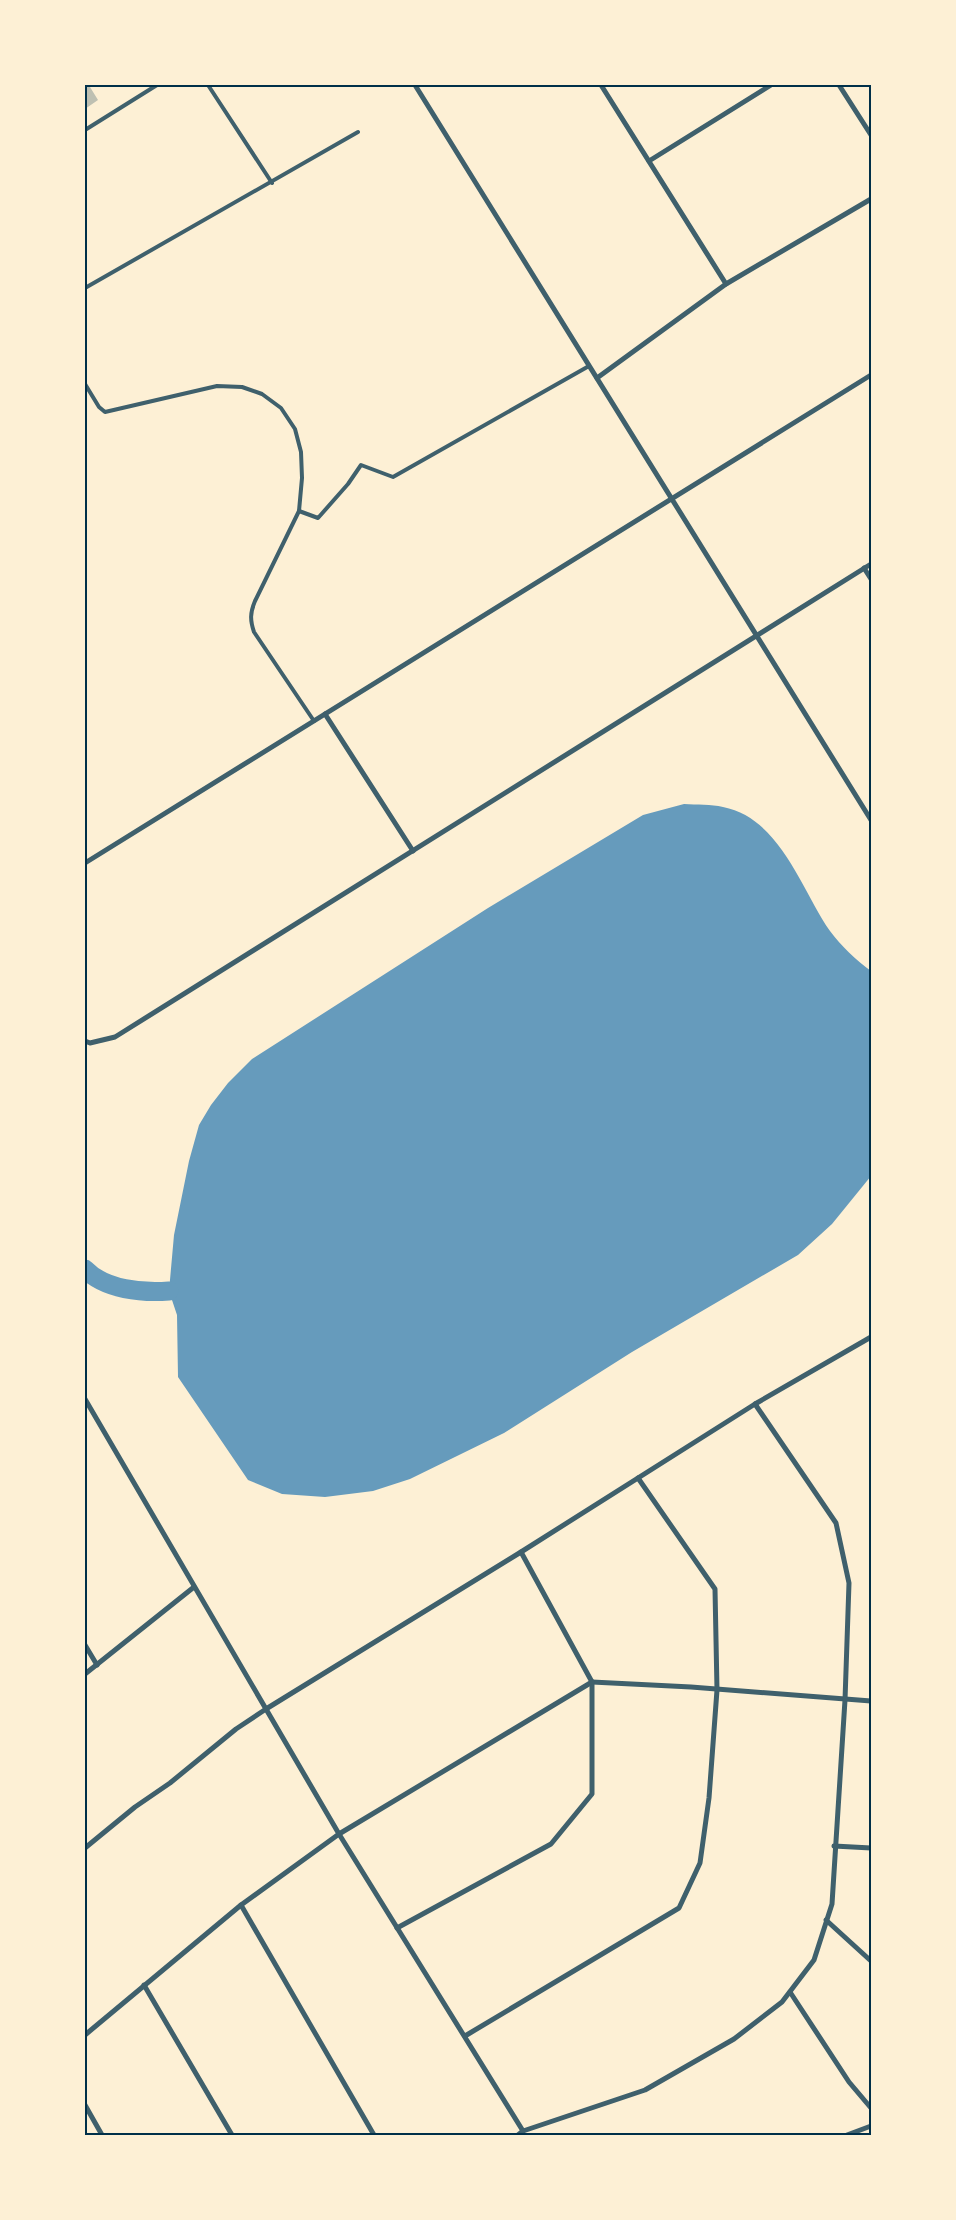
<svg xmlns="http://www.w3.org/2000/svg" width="956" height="2220" viewBox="0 0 956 2220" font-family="Cabin,sans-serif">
	<rect width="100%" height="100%" fill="#fdf0d5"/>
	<path fill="#669bbc" d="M684 804C697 805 711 804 723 807 780 818 801 889 830 931 841 946 856 960 871 971V1176L832 1224 798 1255 632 1352 504 1433 410 1479 373 1491 325 1497 282 1494 248 1480 178 1377 177 1315 169 1291 174 1235 189 1161 199 1125 211 1105 228 1083 252 1059 488 908 643 815Z"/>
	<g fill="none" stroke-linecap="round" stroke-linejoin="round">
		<path stroke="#669bbc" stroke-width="19" d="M85 1269C105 1290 143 1293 169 1291"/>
	</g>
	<path fill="#bec0b2" d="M85 85H93L90 87 98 100 85 109Z"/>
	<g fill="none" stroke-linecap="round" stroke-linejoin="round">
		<g stroke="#3f606c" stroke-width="4">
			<path d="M208 85 272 183"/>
			<path d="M85 130 157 85"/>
			<path d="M85 288 358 132"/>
			<path d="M85 384 99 407 105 412 217 386 242 387 262 394 281 408 295 429 301 452 302 478 299 511 255 601C250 613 250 620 254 632L314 721"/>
			<path d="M299 511 318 518 348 484 361 465 393 477 589 366"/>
		</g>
		<g stroke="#3f606c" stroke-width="5">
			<path d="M415 85 871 820"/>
			<path d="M601 85 726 284"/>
			<path d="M839 85 871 135"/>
			<path d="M649 161 771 85"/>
			<path d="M597 378 726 284 871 199"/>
			<path d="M864 568 871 579"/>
			<path d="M325 714 413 851"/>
			<path d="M85 863 871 375"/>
			<path d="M85 1041 90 1043 115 1037 871 564"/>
			<path d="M85 1399 339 1834 523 2131"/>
			<path d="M85 1645 97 1665"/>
			<path d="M85 1674 194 1587"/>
			<path d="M592 1682 691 1687 871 1701"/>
			<path d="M834 1846 871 1848"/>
			<path d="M85 1848 135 1807 170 1783 236 1729 266 1709 521 1552 755 1404 871 1337"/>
			<path d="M241 1905 374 2135"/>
			<path d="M826 1920 871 1961"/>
			<path d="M397 1928 551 1844 592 1794V1682L521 1552"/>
			<path d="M144 1985 232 2135"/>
			<path d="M790 1992 849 2082 871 2108"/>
			<path d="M85 2035 241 1905 339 1834 592 1682"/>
			<path d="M465 2036 679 1908 700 1863 709 1798 717 1690 715 1589 638 1478"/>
			<path d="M85 2105 102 2135"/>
			<path d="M518 2135 523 2131 645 2090 734 2039 782 2002 814 1960 832 1904 845 1700 849 1583 836 1523 755 1404"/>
			<path d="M847 2135 871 2126"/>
		</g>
	</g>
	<rect width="956" height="2220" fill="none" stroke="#fdf0d5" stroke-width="172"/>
	<rect x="86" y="86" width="784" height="2048" fill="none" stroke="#003049" stroke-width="2"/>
</svg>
